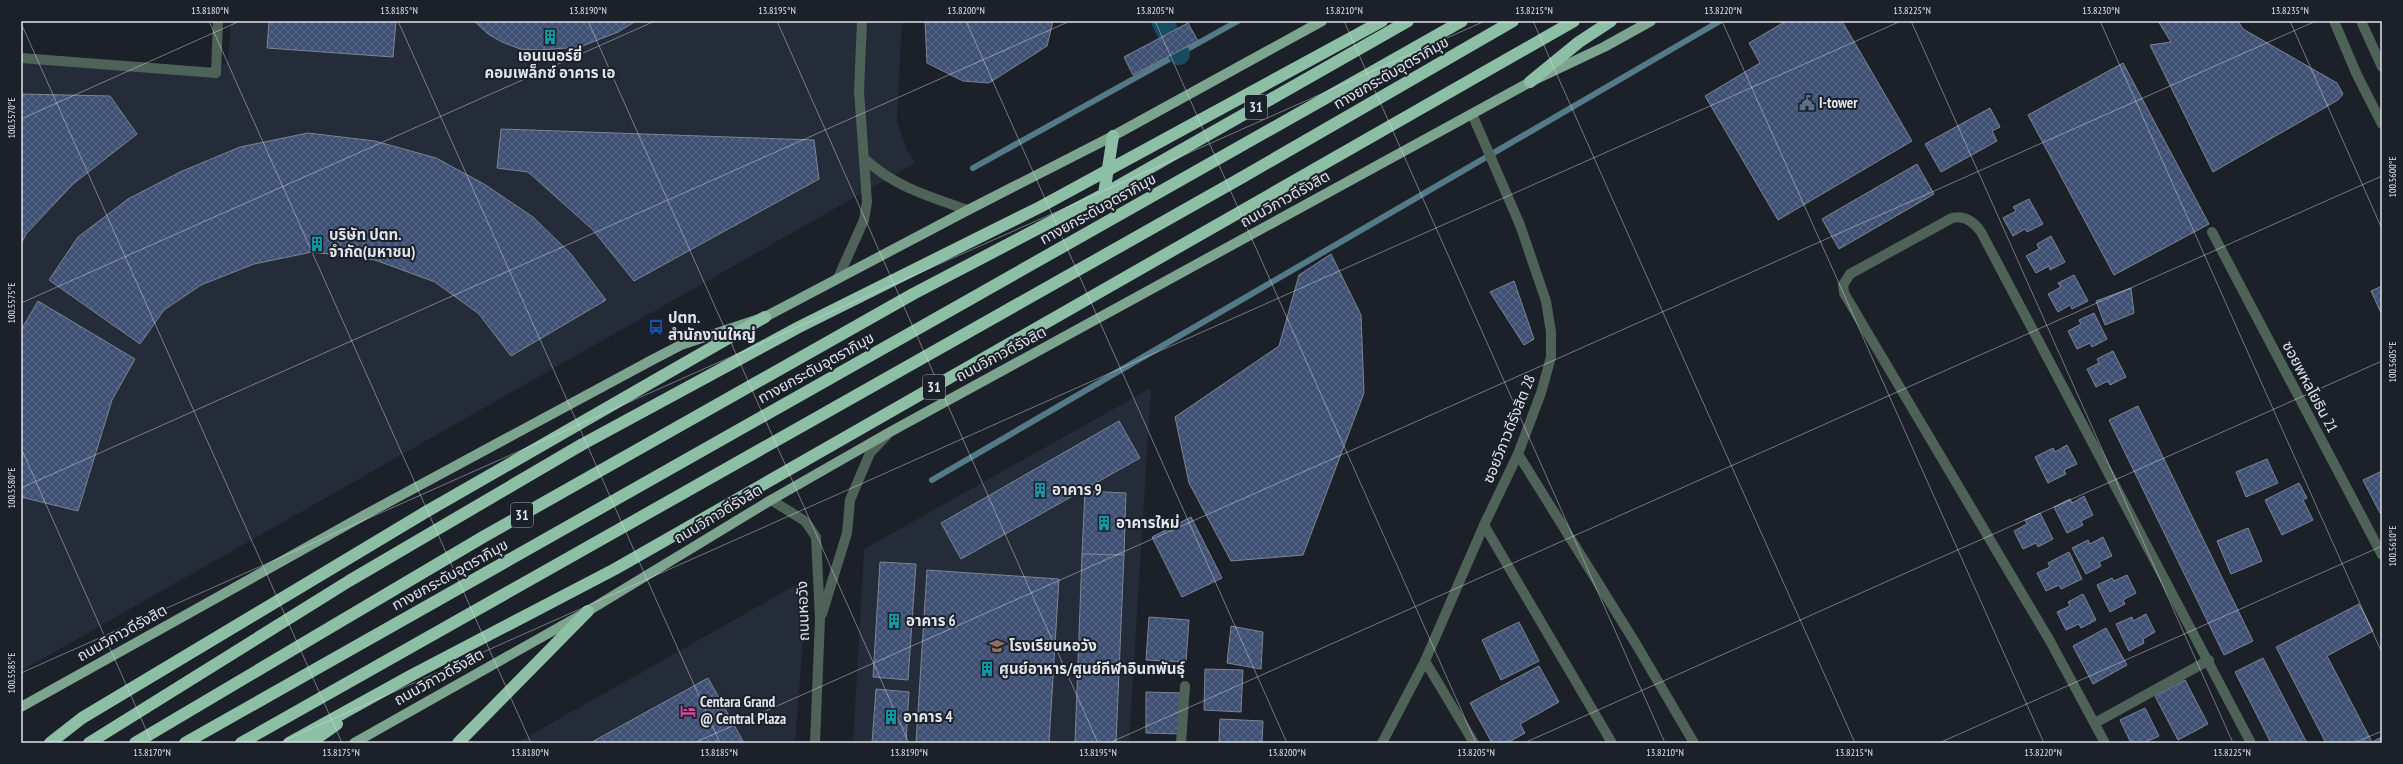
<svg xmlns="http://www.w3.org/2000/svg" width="2403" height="764" viewBox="0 0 2403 764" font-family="'PT Sans Narrow','Noto Sans Thai',sans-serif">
	<defs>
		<pattern id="building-cross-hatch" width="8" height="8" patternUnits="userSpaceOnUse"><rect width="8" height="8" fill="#3e5073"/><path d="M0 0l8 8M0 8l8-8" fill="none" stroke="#5a6987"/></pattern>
	</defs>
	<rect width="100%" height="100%" fill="#1b2029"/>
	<g fill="#242b39">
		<path d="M231 21H902L897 121 908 152 915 163 21 671V54L212 78 228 60Z"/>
		<path d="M1151 388 1129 743H853L864 549Z"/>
		<path d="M808 578 795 743H516L525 738Z"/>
	</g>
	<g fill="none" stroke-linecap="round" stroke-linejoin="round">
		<g stroke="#537a89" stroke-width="6">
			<path d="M973 168 1238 21"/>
			<path d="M932 480 1720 21"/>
		</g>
		<path stroke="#174d60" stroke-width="22" d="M1162 21 1179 54"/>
	</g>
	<g fill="url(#building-cross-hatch)" stroke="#7e848f">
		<path d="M269 21H396L393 57 267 48Z"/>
		<path d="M474 21H636L618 32 580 47 539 50 520 49 502 42 488 34Z"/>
		<path d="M925 21H1053L1047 46 989 83 963 81 927 63Z"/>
		<path d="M1786 21H1842L1912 141 1778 220 1705 96 1760 63 1749 43Z"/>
		<path d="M2158 21H2238L2243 29 2337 83 2343 94 2338 100 2213 172 2150 45 2171 42Z"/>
		<path d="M1188 23 1198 41 1133 75 1124 57Z"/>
		<path d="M2123 63 2209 224 2114 275 2028 115Z"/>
		<path d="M21 94 110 96 137 134 73 184 26 234 21 244Z"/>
		<path d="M1990 108 2000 127 1992 131 1997 141 1941 172 1925 144Z"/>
		<path d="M501 129 814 140 819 179 634 281 593 230 528 172 497 168Z"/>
		<path d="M308 133 375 141 436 158 484 184 533 217 571 254 606 300 511 356 479 314 435 282 375 260 312 252 254 264 201 285 164 310 140 344 49 280 78 237 128 199 180 172 240 147Z"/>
		<path d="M1917 164 1934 194 1839 249 1822 219Z"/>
		<path d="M2029 199 2043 224 2027 232 2025 229 2013 236 2003 218 2016 211 2013 207Z"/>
		<path d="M2051 236 2065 262 2050 270 2049 266 2036 273 2026 256 2039 249 2037 244Z"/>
		<path d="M1331 254 1361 315 1364 393 1303 555 1231 561 1189 483 1175 417 1279 346 1299 275Z"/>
		<path d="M2074 275 2088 301 2072 309 2070 305 2058 312 2048 294 2061 287 2058 283Z"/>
		<path d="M1514 281 1534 339 1524 345 1490 292Z"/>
		<path d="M2382 286V315L2371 291Z"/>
		<path d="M2131 288 2134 313 2105 325 2096 301Z"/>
		<path d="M38 301 135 359 112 400 78 511 21 497V330Z"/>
		<path d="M2094 313 2107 339 2092 347 2090 343 2077 349 2068 331 2081 324 2079 320Z"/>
		<path d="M2113 351 2126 377 2110 385 2108 381 2096 387 2087 369 2099 363 2097 359Z"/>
		<path d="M2138 406 2253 641 2224 655 2109 420Z"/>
		<path d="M1119 421 1140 458 961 559 941 523Z"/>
		<path d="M2067 445 2077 464 2064 470 2066 474 2048 483 2035 457 2053 448 2055 452Z"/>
		<path d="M2267 459 2278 483 2246 497 2236 472Z"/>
		<path d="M2382 471V512L2380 513 2363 480Z"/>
		<path d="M2299 483 2307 498 2303 500 2313 520 2282 535 2265 500Z"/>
		<path d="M1085 491 1126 493 1124 555 1082 554Z"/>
		<path d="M2084 496 2093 515 2081 521 2083 525 2067 533 2054 507 2070 499 2072 503Z"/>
		<path d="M2040 513 2053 539 2038 547 2036 543 2023 549 2014 531 2027 524 2025 520Z"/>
		<path d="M1191 517 1222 578 1182 597 1152 537Z"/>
		<path d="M2248 528 2262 561 2231 574 2217 541Z"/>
		<path d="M2103 537 2112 556 2099 562 2101 566 2086 574 2072 548 2088 540 2090 544Z"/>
		<path d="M2069 552 2082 579 2061 589 2059 585 2046 591 2037 573 2050 567 2048 563Z"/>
		<path d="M1082 554 1124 555 1116 743H1075Z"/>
		<path d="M880 562 916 564 908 680 873 677Z"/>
		<path d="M927 570 1059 579 1049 743H916Z"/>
		<path d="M2127 575 2136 593 2123 600 2125 604 2110 612 2097 585 2112 578 2114 581Z"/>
		<path d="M2083 594 2096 620 2081 628 2079 624 2066 630 2057 612 2070 606 2068 602Z"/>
		<path d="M2359 604 2373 631 2327 656 2372 742 2382 737V743H2326L2276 647Z"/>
		<path d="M2146 614 2155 632 2143 639 2144 643 2129 651 2116 624 2132 617 2133 621Z"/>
		<path d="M1149 617 1189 620 1186 662 1146 660Z"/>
		<path d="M1519 622 1539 661 1501 680 1482 640Z"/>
		<path d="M1231 626 1263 632 1261 669 1227 663Z"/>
		<path d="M2106 628 2127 665 2093 684 2073 646Z"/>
		<path d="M2263 658 2307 743H2271L2235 672Z"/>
		<path d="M1539 666 1559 702 1520 724 1525 733 1507 743H1492L1470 703Z"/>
		<path d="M1205 669 1243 670 1241 712 1204 710Z"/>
		<path d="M708 678 744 743H590Z"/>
		<path d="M2185 680 2208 724 2178 740 2155 696Z"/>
		<path d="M876 689 909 692 906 743H872Z"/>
		<path d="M1146 692 1182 693V734L1146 733Z"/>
		<path d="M2145 708 2159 736 2144 743H2131L2120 720Z"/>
		<path d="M1220 719 1263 721 1262 743H1219Z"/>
	</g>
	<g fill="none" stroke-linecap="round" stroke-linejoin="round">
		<g stroke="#4f6258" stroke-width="10">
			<path d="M2334 21 2357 75 2382 124"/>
			<path d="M2361 21 2382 67"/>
			<path d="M21 58 216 73 218 21"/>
			<path d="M866 160C895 187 931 197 968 210"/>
			<path d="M2212 232 2382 555"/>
			<path d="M838 278 864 220 867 202 859 91 862 21"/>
			<path d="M1518 454 1636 644 1694 743"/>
			<path d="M771 500 805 521 816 537 820 619 815 743"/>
			<path d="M1484 525 1612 743"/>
			<path d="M822 614 847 533 850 500 870 453 887 435"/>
			<path d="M1425 661 1474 743"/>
			<path d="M2095 723 2209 660"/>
			<path d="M1181 743 1185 686"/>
			<path d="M1382 743 1425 661 1484 525 1518 454 1541 393 1551 357V332L1546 301 1520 225 1472 114"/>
			<path d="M2105 743 2050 641 1844 293 1843 285 1850 274 1952 218C1965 215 1974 222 1981 232L2251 743"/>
		</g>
		<g stroke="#7ca48f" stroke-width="10">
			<path d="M21 707 370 512 652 360 681 345 765 317 968 210 1113 136 1322 21"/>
			<path d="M354 743 588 611 771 500 890 432 1530 82 1604 47 1651 21"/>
		</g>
		<g stroke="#8dbfa6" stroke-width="12">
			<path d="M1530 82 1579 42 1611 21"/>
			<path d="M1104 194 1113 136"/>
			<path d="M50 743 82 718 424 513 765 317"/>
			<path d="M89 743 349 581 581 445"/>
			<path d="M135 743 483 537 913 294 1104 194 1408 21"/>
			<path d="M185 743 1462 21"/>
			<path d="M241 743 1241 178 1513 21"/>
			<path d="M289 743 412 675 615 569 1574 21"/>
			<path d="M310 743 337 724"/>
			<path d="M458 743 588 611"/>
		</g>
		<path stroke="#8dbfa6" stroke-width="12" d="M581 445 799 327 1040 207 1382 21"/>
	</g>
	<path fill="none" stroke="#e0e4ea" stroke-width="1" stroke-opacity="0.45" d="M209 21 531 743M398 21 720 743M588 21 909 743M777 21 1098 743M966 21 1287 743M1155 21 1476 743M1344 21 1665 743M1533 21 1855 743M1722 21 2044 743M1911 21 2233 743M2100 21 2382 653M2290 21 2382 229M21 23 342 743M21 119 240 21M21 303 655 21M21 448 152 743M21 488 1070 21M21 673 1485 21M279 743 1901 21M694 743 2316 21M1109 743 2382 176M1524 743 2382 361M1939 743 2382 546M2354 743 2382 731"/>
	<defs>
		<symbol id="building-bare" viewBox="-9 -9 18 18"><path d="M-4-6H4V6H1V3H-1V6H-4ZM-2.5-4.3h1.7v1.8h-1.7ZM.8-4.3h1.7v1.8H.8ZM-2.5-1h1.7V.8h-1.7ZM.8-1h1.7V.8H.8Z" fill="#0f9aa8" stroke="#1b2029" stroke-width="2.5" paint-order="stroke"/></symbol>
		<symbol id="civic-bare" viewBox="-9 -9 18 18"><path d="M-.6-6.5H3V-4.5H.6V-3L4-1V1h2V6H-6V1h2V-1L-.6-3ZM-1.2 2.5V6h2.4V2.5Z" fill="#5c6f8a" stroke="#1b2029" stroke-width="2.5" paint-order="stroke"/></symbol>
		<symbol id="bus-bare" viewBox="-9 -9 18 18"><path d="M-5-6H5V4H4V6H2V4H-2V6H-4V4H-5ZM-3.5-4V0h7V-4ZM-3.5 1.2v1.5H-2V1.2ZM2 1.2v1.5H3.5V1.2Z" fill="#1a4fb4" stroke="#1b2029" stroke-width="2.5" paint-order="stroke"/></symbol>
		<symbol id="school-bare" viewBox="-9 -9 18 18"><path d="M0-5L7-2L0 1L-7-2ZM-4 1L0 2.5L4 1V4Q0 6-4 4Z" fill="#8d6e63" stroke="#1b2029" stroke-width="2.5" paint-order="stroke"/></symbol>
		<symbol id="hotel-bare" viewBox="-9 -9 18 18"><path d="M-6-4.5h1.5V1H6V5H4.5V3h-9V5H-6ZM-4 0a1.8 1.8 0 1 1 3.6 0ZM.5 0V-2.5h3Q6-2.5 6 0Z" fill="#d1479c" stroke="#1b2029" stroke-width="2.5" paint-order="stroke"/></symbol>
	</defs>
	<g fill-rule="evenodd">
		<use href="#building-bare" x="539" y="26" width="22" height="22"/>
		<use href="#civic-bare" x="1796" y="92" width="22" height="22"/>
		<use href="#building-bare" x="306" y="233" width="22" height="22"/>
		<use href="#bus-bare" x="645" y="316" width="22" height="22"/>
		<use href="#building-bare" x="1029" y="479" width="22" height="22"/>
		<use href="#building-bare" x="1093" y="512" width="22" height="22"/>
		<use href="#building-bare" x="883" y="610" width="22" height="22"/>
		<use href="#school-bare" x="986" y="635" width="22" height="22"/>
		<use href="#building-bare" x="976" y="658" width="22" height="22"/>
		<use href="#hotel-bare" x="677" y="700" width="22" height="22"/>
		<use href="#building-bare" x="880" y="706" width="22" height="22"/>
	</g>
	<g text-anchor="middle" stroke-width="4" stroke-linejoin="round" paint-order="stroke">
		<g fill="#1b2029" stroke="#a5a9b0" stroke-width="1">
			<rect x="1245" y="95" width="22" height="24" rx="3"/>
			<rect x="923" y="375" width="22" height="24" rx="3"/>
			<rect x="511" y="503" width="22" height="24" rx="3"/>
		</g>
		<g font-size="14" font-weight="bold" fill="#e0e4ea">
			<text x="1256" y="112">31</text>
			<text x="934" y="392">31</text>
			<text x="522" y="520">31</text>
		</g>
		<g font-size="15" font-weight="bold" fill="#e0e4ea" stroke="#1b2029" text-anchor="start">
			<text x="550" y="61" text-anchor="middle">เอนเนอร์ยี่<tspan x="550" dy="17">คอมเพล็กซ์ อาคาร เอ</tspan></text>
			<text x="1819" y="108">I-tower</text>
			<text x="329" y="240">บริษัท ปตท.<tspan x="329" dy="17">จำกัด(มหาชน)</tspan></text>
			<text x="668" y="323">ปตท.<tspan x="668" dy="17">สำนักงานใหญ่</tspan></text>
			<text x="1052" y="495">อาคาร 9</text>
			<text x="1116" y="528">อาคารใหม่</text>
			<text x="906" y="626">อาคาร 6</text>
			<text x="1009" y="651">โรงเรียนหอวัง</text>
			<text x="999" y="674">ศูนย์อาหาร/ศูนย์กีฬาอินทพันธุ์</text>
			<text x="700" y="707">Centara Grand<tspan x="700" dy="17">@ Central Plaza</tspan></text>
			<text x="903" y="722">อาคาร 4</text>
		</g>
		<g font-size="15" fill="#e0e4ea" stroke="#1b2029">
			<text transform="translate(1391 73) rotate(-30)" y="5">ทางยกระดับอุตราภิมุข</text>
			<text transform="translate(1285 199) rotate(-29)" y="5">ถนนวิภาวดีรังสิต</text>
			<text transform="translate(1098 209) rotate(-29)" y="5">ทางยกระดับอุตราภิมุข</text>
			<text transform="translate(1001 354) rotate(-28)" y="5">ถนนวิภาวดีรังสิต</text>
			<text transform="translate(816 368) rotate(-29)" y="5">ทางยกระดับอุตราภิมุข</text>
			<text transform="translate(2310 387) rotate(62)" y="5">ซอยพหลโยธิน 21</text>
			<text transform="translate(1509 429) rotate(-68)" y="5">ซอยวิภาวดีรังสิต 28</text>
			<text transform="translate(718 514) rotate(-31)" y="5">ถนนวิภาวดีรังสิต</text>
			<text transform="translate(450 575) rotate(-29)" y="5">ทางยกระดับอุตราภิมุข</text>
			<text transform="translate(803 611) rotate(-92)" y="5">ถนนหอวัง</text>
			<text transform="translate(122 633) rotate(-29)" y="5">ถนนวิภาวดีรังสิต</text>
			<text transform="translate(439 677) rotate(-29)" y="5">ถนนวิภาวดีรังสิต</text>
		</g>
	</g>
	<rect width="2403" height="764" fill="none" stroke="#1b2029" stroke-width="44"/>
	<rect x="22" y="22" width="2359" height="720" fill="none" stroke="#e0e4ea" stroke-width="1.5"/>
	<g font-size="10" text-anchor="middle" fill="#e0e4ea">
		<text x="210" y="14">13.8180°N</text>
		<text x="399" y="14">13.8185°N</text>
		<text x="588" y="14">13.8190°N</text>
		<text x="777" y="14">13.8195°N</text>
		<text x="966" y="14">13.8200°N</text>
		<text x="1155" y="14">13.8205°N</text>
		<text x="1344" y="14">13.8210°N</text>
		<text x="1534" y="14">13.8215°N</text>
		<text x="1723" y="14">13.8220°N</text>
		<text x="1912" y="14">13.8225°N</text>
		<text x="2101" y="14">13.8230°N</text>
		<text x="2290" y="14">13.8235°N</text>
		<text transform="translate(11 118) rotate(-90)" y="4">100.5570°E</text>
		<text transform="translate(2392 177) rotate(-90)" y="4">100.5600°E</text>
		<text transform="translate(11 303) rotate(-90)" y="4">100.5575°E</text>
		<text transform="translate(2392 362) rotate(-90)" y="4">100.5605°E</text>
		<text transform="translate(11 488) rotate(-90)" y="4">100.5580°E</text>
		<text transform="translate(2392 546) rotate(-90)" y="4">100.5610°E</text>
		<text transform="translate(11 673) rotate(-90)" y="4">100.5585°E</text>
		<text x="152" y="756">13.8170°N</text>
		<text x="341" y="756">13.8175°N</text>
		<text x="530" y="756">13.8180°N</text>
		<text x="719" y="756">13.8185°N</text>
		<text x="909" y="756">13.8190°N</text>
		<text x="1098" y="756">13.8195°N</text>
		<text x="1287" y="756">13.8200°N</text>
		<text x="1476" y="756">13.8205°N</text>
		<text x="1665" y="756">13.8210°N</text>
		<text x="1854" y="756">13.8215°N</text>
		<text x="2043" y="756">13.8220°N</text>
		<text x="2232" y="756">13.8225°N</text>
	</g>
</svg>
